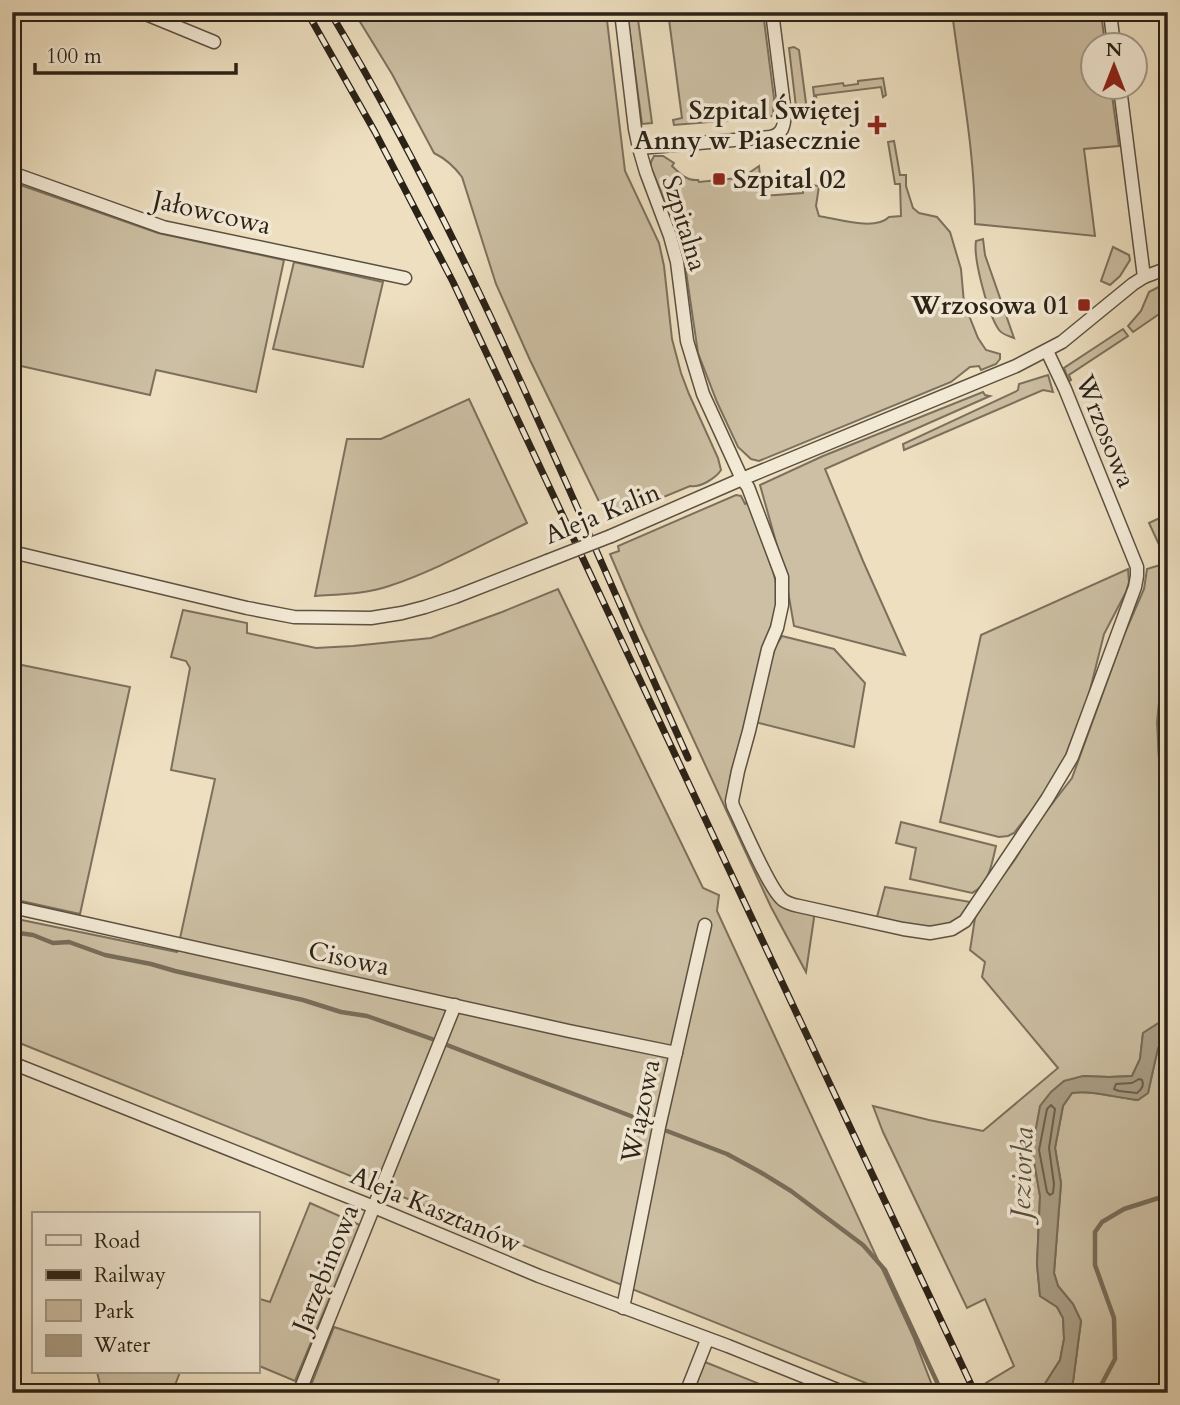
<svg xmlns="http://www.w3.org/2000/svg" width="1180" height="1405" viewBox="0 0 1180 1405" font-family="Cardo,serif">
	<rect width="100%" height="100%" fill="#eddfc0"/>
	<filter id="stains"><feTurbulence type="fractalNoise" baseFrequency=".00286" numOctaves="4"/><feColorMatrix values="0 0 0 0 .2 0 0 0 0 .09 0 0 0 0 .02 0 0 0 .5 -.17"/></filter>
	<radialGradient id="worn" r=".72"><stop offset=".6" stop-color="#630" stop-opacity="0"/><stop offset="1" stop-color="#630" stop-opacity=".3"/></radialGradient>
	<g fill="#ccbfa3" stroke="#7c705d" stroke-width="2">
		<path d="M354 12H606L625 171 659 243 664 266 672 339 681 373 689 394 718 458 721 470C716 478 700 488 690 486L608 520 530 360 496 284 462 177C454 166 446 159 434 153L392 74Z"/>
		<path d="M627 12H637L652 123 642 124Z"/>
		<path d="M668 12H763L774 98 773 115 770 117 674 125 673 120 682 118Z"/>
		<path d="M952 12H1101L1105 45 1092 46V88H1111L1119 146 1084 149 1095 236 975 224C975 152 961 83 952 12Z"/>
		<path d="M794 47 799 50 806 103 804 106 796 107 789 48Z"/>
		<path d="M883 78 886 95 883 97 881 87 816 95 817 105 815 104 813 87 843 83 844 86 858 84V81Z"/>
		<path d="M894 141 900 175H906V186L913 208 919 213 937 217 950 232 961 269 964 303 978 338 986 350 1000 354V359L996 364 981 370 979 366 970 367 951 382 759 461 751 459 738 447 717 402 698 353 683 251 672 218 651 168V162L654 156H663L674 163 672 166C680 174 687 181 698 180L699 182 738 178 739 177 746 175 759 166 762 196 803 193V184L819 186 816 206 819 216C838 219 875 231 889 217L901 216 900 184H895L888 142Z"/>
		<path d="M12 182 158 233 284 260 256 392 156 370 150 395 12 364Z"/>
		<path d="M983 239 985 255 1014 338C1009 336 1003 335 999 330 988 314 973 259 976 241Z"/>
		<path d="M1113 247 1129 255 1130 260 1120 276 1110 285 1101 281Z"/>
		<path d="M294 262 383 282 363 367 273 349Z"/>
		<path d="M1168 282V308L1133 332 1128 326 1141 311 1149 292Z"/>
		<path d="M1123 329 1128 336 1069 375 1071 380 1069 381 1064 368Z"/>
		<path d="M1048 375 1053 392 1043 390 904 450 903 444 1015 392 1018 390 1019 384Z"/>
		<path d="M983 392 985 395 990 396 825 469 863 561 905 655 794 626 785 574 760 485 823 456Z"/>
		<path d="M469 399 527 523C483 544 435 571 389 586 366 594 340 594 315 596L347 439H381Z"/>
		<path d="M736 495 741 496 745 504 749 502 773 571 778 591 776 611 762 653 744 727 731 773 728 794 772 892 812 912 814 918 806 972 771 907 640 624 610 554 619 551 618 546Z"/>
		<path d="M1168 514V564L1149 523Z"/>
		<path d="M1160 565 1168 583V651L1162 673 1157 722 1159 760 1168 818V1017L1143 1033 1140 1059 1132 1076 1109 1077 1083 1076 1032 1150 1040 1196 1037 1264 1040 1296 1057 1307 1063 1318 1064 1339 1060 1360 1039 1393H991L986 1383 1014 1366 985 1299 967 1308 883 1132 873 1106 929 1120 983 1131 1058 1068 982 977 985 962 970 950 975 918 983 903 1014 861 1041 818 1072 778 1124 635 1144 589 1147 569Z"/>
		<path d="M1128 569 1129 582 1126 592 1104 634 1088 698 1068 749 1063 765 1048 790 1014 833 1008 836 999 837 940 822 981 635Z"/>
		<path d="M558 589 703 888 719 895 717 911 913 1336 935 1393H874L876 1387 12 1040V918L177 952 215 779 171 770 190 668 186 661 171 657 183 610 247 623V633L316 648 353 646 431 638 502 612Z"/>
		<path d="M782 636 834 649 865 683 854 747 755 722 775 647Z"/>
		<path d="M12 663 130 687 80 914 12 899V758L17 737 12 736Z"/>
		<path d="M901 822 996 846C992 863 989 885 972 893L910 879 916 848 896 843Z"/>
		<path d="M885 887 970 902C968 906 966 913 963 916 944 937 900 922 877 917Z"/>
		<path d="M1168 1038V1393H1065L1073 1382 1081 1321 1073 1304 1058 1286 1054 1273 1061 1183 1055 1148 1063 1106 1072 1093C1094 1090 1116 1098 1138 1100L1148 1093 1158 1048Z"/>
		<path d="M310 1203 360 1225 295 1381 257 1365V1298L270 1302Z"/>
		<path d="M334 1327 499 1380 493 1393H308Z"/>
		<path d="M705 1362 782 1393H693Z"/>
		<path d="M97 1372H180L172 1393H102Z"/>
	</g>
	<g fill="#ab9f87" stroke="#786d5a" stroke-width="2">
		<path d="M1168 651V817C1156 763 1154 706 1168 651Z"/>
		<path d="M1168 1017V1038L1158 1048 1148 1093 1138 1100C1116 1098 1094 1090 1072 1093L1063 1106 1055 1148 1061 1183 1054 1273 1058 1286 1073 1304 1081 1321 1073 1382 1065 1393H1039L1060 1360 1064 1339 1063 1318 1057 1307 1040 1296 1037 1264 1040 1196 1032 1150 1040 1106 1051 1092 1064 1081 1083 1076 1109 1077 1132 1076 1140 1059 1143 1033Z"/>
	</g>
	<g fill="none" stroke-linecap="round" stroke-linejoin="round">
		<g stroke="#6b604f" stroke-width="2">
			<path d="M1168 688 1164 722 1168 771"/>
			<path d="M1139 1079 1142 1080C1145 1086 1141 1090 1137 1093L1119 1091 1114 1089 1116 1084 1132 1083Z"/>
			<path d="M1051 1105 1055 1109 1049 1148 1054 1184 1053 1193 1050 1195 1047 1192 1039 1150 1047 1109Z"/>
		</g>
		<g stroke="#786d5a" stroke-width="4.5">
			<path d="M12 932 33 935 53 943 69 942 105 955 151 964 175 971 303 1000 341 1012 367 1016 432 1039"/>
			<path d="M447 1045 649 1123"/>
			<path d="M667 1131 727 1154 760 1172 791 1191 863 1245 885 1270 942 1393"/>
			<path d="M1097 1393 1115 1359 1114 1318 1095 1265V1232L1102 1222 1124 1209 1168 1195"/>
		</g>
		<defs>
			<g id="street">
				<path d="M141 12 214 42"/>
				<path d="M621 12 635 129 639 148 646 172 670 236 677 262 687 341 703 394 742 479 748 487 782 577V605L777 628 768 649 749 731 738 771 732 801 733 806C742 824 770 891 783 900 787 903 794 905 799 906L903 929 930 933 952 929 965 921 1047 799 1072 757 1135 587 1137 576V567L1065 389 1047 351"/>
				<path d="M1110 12 1114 46"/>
				<path d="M1120 88 1144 277"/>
				<path d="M639 148 770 137C783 135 784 125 785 114L772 12"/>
				<path d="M12 173 163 227 405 278"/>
				<path d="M611 536 742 479 1016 366 1062 342 1133 284 1144 277 1168 268"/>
				<path d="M12 552 247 608 294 617 371 618 402 613 425 607 455 597 547 561"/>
				<path d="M12 907 569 1031 676 1053"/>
				<path d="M12 1063 374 1207 539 1276 728 1346 845 1393"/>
				<path d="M623 1308 659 1127 705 925"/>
				<path d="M299 1393 455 1005"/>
				<path d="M686 1393 707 1340"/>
			</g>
		</defs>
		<use href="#street" stroke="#5c5141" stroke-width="15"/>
		<use href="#street" stroke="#f3ead6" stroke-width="12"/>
		<defs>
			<g id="rail">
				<path d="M307 12 375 132 453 282 975 1393"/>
				<path d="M330 12C472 249 575 507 688 758"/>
			</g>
		</defs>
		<use href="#rail" stroke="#2b2217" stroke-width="7"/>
		<use href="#rail" stroke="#f3ead6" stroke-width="4.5" stroke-dasharray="13" stroke-linecap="butt"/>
		<defs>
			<path id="street-bridge" d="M547 561 611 536"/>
		</defs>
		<use href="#street-bridge" stroke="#5c5141" stroke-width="15" stroke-linecap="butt"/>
		<use href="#street-bridge" stroke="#f3ead6" stroke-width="12"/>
	</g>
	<g fill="#8f2418" stroke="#f3ead6" stroke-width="2.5">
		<path d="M873.5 114.5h7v7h7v7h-7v7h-7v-7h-7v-7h7z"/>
		<rect x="712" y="172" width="14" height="14" rx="3.5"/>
		<rect x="1077" y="298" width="14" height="14" rx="3.5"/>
	</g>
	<g text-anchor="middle" stroke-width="7" stroke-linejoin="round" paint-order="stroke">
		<g font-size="26" font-weight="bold" fill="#2b2217" stroke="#f3ead6" text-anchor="end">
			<text x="861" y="119">Szpital Świętej<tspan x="861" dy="30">Anny w Piasecznie</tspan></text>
			<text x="733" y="188" text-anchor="start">Szpital 02</text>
			<text x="1070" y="314">Wrzosowa 01</text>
		</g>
		<g font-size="26" fill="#2b2217" stroke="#f3ead6">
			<text transform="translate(212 212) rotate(13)" y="9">Jałowcowa</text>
			<text transform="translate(685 223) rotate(73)" y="9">Szpitalna</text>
			<text transform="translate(1106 431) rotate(68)" y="9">Wrzosowa</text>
			<text transform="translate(602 513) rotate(-22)" y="9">Aleja Kalin</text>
			<text transform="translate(349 958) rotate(12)" y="9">Cisowa</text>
			<text transform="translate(640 1111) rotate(-78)" y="9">Wiązowa</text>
			<text transform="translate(436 1209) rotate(23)" y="9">Aleja Kasztanów</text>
			<text transform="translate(325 1268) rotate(-68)" y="9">Jarzębinowa</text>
		</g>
		<g font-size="28" font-style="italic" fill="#584e3e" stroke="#f3ead6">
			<text transform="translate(1021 1173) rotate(-88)" y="10">Jeziorka</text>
		</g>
	</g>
	<rect width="1180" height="1405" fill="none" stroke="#eddfc0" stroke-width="42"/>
	<rect x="14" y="14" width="1152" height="1377" fill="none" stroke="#2b2217" stroke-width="3.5"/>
	<rect x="21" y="21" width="1138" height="1363" fill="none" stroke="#2b2217" stroke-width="2"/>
	<rect x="32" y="1212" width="228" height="161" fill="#f3ead6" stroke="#a39a8a" stroke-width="2"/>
	<rect x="46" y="1235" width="35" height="10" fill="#f3ead6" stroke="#a39a8a" stroke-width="2"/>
	<text x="94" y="1248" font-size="21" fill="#2b2217">Road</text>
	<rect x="46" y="1270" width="35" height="10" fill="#2b2217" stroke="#a39a8a" stroke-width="2"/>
	<text x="94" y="1282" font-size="21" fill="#2b2217">Railway</text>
	<rect x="46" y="1300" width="35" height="21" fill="#ccbfa3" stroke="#a39a8a" stroke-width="2"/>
	<text x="94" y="1318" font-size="21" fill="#2b2217">Park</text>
	<rect x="46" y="1335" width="35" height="21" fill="#ab9f87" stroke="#a39a8a" stroke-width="2"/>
	<text x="94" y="1352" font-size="21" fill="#2b2217">Water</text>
	<g transform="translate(1114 66)"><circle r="33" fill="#f3ead6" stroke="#a39a8a" stroke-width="2"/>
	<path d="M0-5L12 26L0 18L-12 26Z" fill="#8f2418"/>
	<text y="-10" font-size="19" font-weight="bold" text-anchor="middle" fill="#2b2217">N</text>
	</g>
	<path d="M35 63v10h201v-10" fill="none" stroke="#2b2217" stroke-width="3.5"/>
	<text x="46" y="63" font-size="21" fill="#2b2217" stroke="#f3ead6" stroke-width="5" paint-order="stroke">100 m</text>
	<rect width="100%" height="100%" filter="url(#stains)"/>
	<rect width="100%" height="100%" fill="url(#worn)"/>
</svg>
